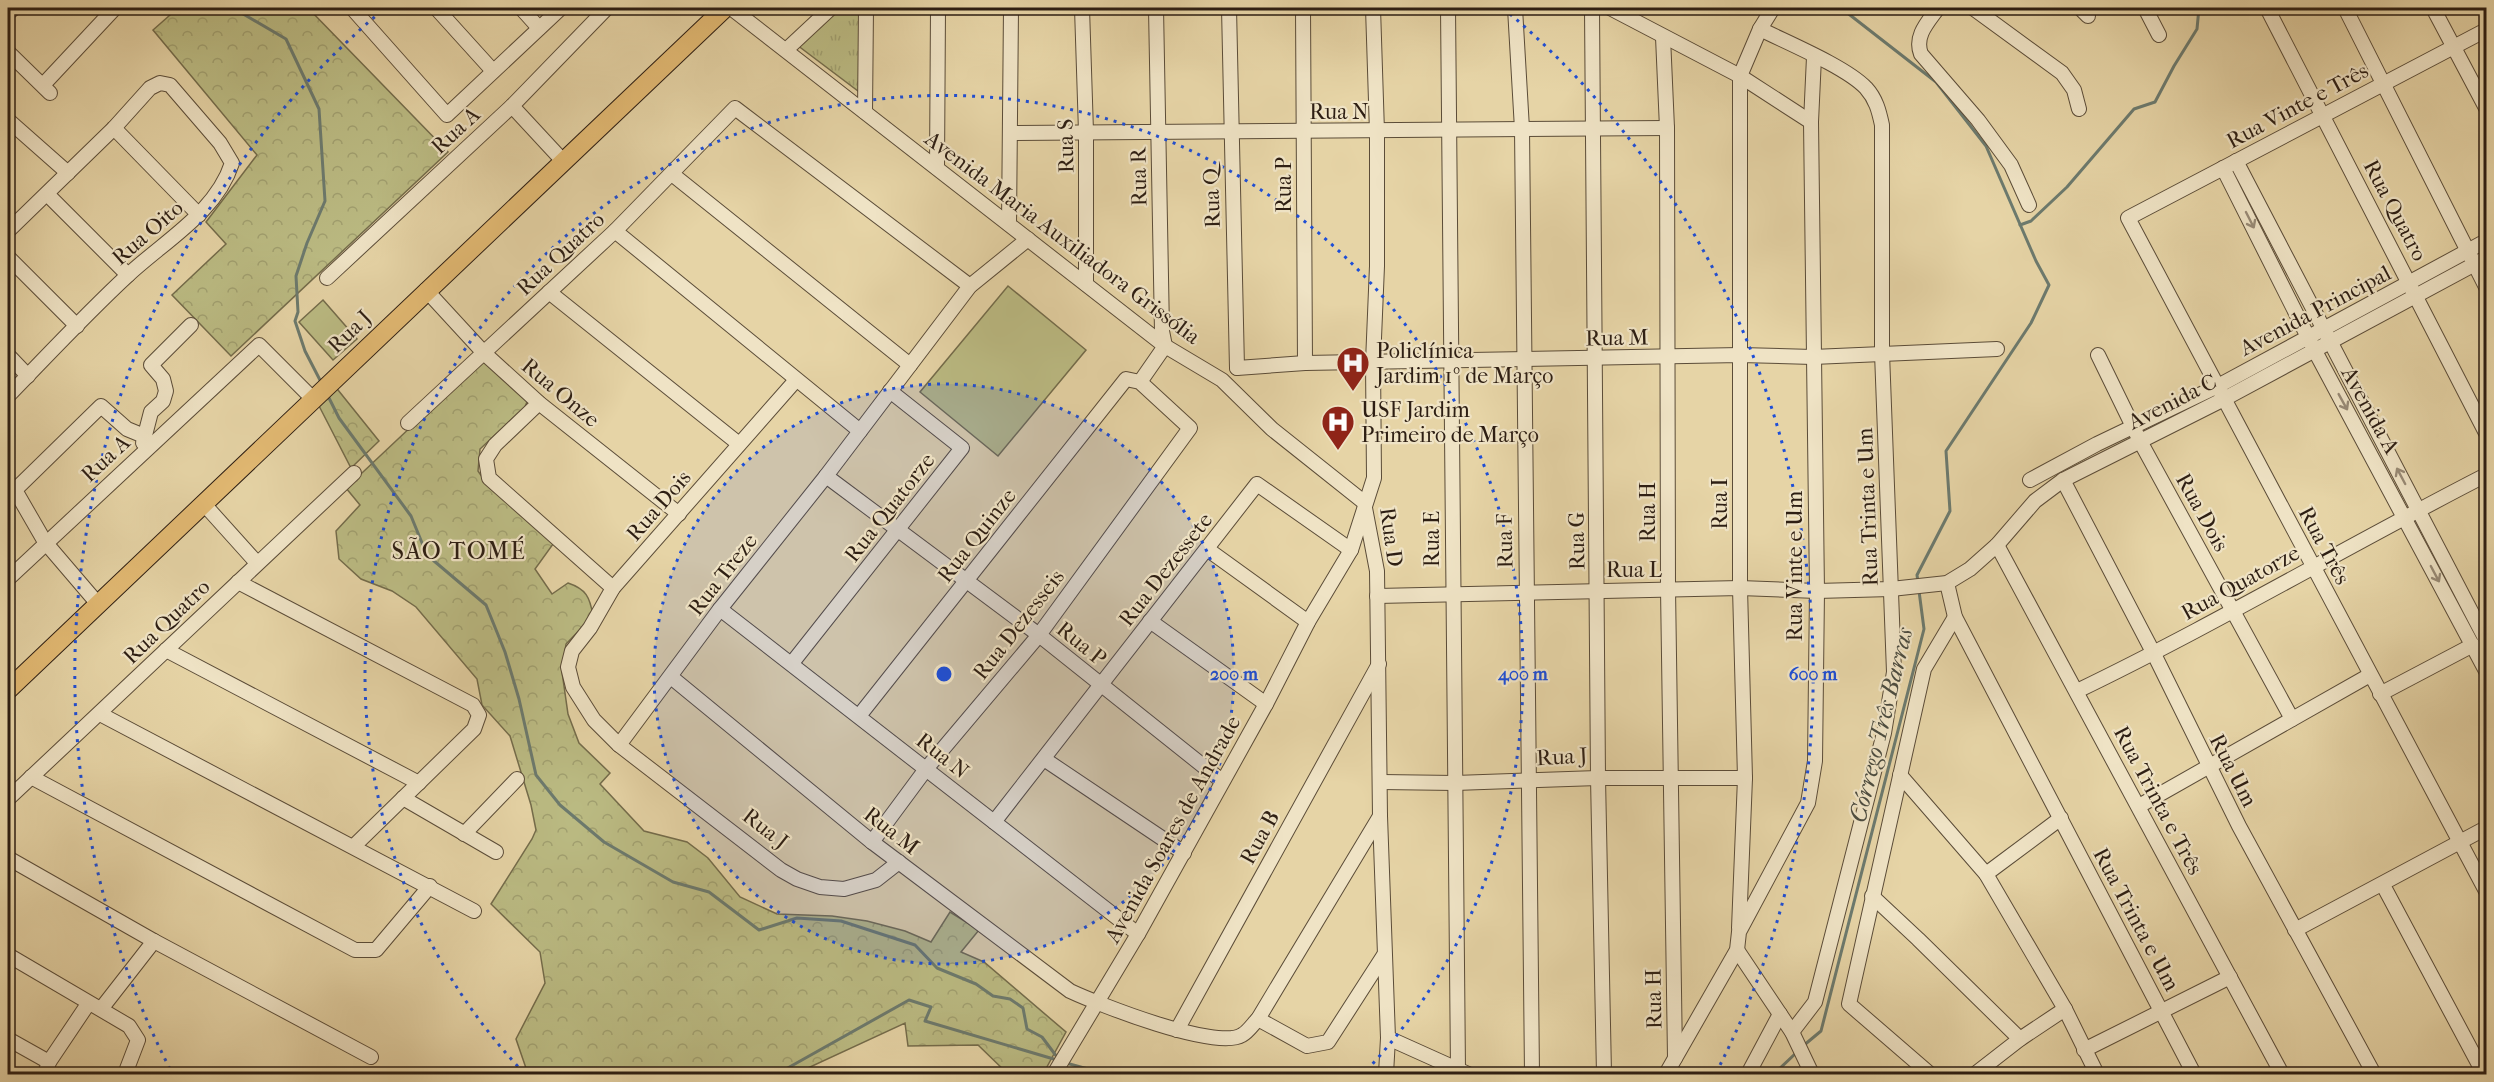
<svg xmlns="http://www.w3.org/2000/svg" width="2494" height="1082" viewBox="0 0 2494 1082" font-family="'IM FELL French Canon',serif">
	<defs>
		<pattern id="forest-crowns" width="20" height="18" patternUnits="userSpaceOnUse" patternTransform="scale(1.5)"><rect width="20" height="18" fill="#bbbb83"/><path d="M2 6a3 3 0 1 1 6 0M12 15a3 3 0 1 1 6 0" fill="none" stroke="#a1a070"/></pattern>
		<pattern id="park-tufts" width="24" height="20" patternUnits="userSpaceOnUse" patternTransform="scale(1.5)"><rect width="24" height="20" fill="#bbbb83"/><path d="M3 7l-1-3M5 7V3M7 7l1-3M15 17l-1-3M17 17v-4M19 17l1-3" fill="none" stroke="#a1a070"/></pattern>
	</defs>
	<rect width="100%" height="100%" fill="#e6d4a6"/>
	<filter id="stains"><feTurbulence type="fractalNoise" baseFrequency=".00333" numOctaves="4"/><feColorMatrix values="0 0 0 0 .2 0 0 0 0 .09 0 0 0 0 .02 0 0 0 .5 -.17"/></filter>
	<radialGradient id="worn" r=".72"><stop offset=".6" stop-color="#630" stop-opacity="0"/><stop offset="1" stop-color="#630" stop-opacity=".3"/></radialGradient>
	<g fill="#bbbb83" stroke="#746c4b" stroke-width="1.5">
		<path d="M1008 286 1086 350 998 456 920 392Z"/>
		<path d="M323 300 357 339 333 360 299 322Z"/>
	</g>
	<g fill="url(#forest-crowns)" stroke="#746c4b" stroke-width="1.5">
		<path d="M178 8H308L448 152 231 356 172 295 226 244 206 222 257 155 153 30Z"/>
		<path d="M483 359 528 399 525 407 480 449 478 471 489 487 556 540 535 569 552 594 568 583C586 589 590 597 593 616L566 644 562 672 568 714 579 743 610 773 600 784 644 831 687 842 708 858 740 897 777 914 832 916 867 921 905 931 931 942 950 912 979 930 961 952 984 962 1066 1032 1043 1074H1008L978 1045 908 1046 905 1023 795 1074H528L516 1039 545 983 540 952 491 904 532 839 536 830 531 805 510 736 482 705 477 679 416 607 392 591 361 579 339 559 336 531 360 505 346 488Z"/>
		<path d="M334 385 379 441 351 468 317 402Z"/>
	</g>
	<path fill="url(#park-tufts)" stroke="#746c4b" stroke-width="1.5" d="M835 8H862V94L797 45Z"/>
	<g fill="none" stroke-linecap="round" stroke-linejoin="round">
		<g stroke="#6c7a6e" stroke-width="3">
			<path d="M233 8 286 39 319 109 325 201 307 243 296 276 298 312 295 321 305 351 321 382"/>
			<path d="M1841 8 1936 82 1986 146 2036 261 2049 285 2031 323 1946 451 1950 511 1917 575 1918 582"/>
			<path d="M2020 225 2031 221 2067 187 2134 109 2155 102 2174 66 2197 29 2199 8"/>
			<path d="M328 396 339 418 411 516 427 555 486 605 505 652 519 699 536 775 560 805 604 842 673 882 709 892 759 930 797 918 841 921 915 945 937 968 976 984 993 996 1010 999 1023 1008 1027 1029 1042 1037 1057 1057"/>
			<path d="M1803 1046 1821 1031 1924 629 1919 591"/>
			<path d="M1066 1063 1106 1074"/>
			<path d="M777 1074 909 1000 931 1007 925 1021 1057 1060"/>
			<path d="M1774 1074 1796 1053"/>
		</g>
		<defs>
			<g id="minor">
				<path d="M352 8 447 115 561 8"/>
				<path d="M436 8 493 71"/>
				<path d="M521 8 539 28"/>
				<path d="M731 8 1165 346 1222 380 1272 429 1365 503"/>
				<path d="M1082 8 1086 132V284"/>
				<path d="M1229 8 1237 368"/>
				<path d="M1303 8 1305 363"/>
				<path d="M1448 8 1458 1071"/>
				<path d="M1515 8 1522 129 1532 1074"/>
				<path d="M1592 8 1598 778 1604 1074"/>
				<path d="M1610 8 1740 76 1811 122"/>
				<path d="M1938 8C1928 22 1914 36 1921 54L1978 120 2011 165 2029 205"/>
				<path d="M1973 8 2062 73 2074 90 2079 109"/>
				<path d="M2080 8 2088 16"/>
				<path d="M2145 8 2159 35"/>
				<path d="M2267 8 2486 433"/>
				<path d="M2345 8 2486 287"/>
				<path d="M2433 8 2486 108"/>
				<path d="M8 13 14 8"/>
				<path d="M1760 29C1788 43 1846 67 1866 88 1876 99 1879 111 1882 125V353L1894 672 1884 733 1815 1002 1792 1032"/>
				<path d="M2486 30 2128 218 2486 891"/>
				<path d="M1663 37 1667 128 1668 589 1675 1058"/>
				<path d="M786 50 831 8"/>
				<path d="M8 52 50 93"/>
				<path d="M43 85 115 8"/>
				<path d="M512 106 563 161"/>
				<path d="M865 112 866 8"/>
				<path d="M8 120 68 173"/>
				<path d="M114 128 199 215"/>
				<path d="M1010 133 1667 128"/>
				<path d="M2236 161 2486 640"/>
				<path d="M937 168 938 8"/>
				<path d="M2223 168 2315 351 2486 671"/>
				<path d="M672 174 910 365"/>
				<path d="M47 194 128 275"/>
				<path d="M1009 224 1011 8"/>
				<path d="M8 231 114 128 150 88 160 83 170 85 220 143 232 163C216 213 164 241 127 276 86 314 47 356 8 396"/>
				<path d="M615 231 860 431"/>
				<path d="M8 257 77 326"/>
				<path d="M327 278 512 106 607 8"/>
				<path d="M426 290 484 353 539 403 679 514"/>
				<path d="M549 292 739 444"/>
				<path d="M8 355 28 376"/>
				<path d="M2098 355 2140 441 2292 719"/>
				<path d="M1237 368 1305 363 1740 355 1813 357 1997 349"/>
				<path d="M796 380 613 588 590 628 572 651 568 667 573 687 594 720 619 745 781 870 797 879 820 887 844 889 876 880 899 862"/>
				<path d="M1140 382 1165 346 1162 331 1156 8"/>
				<path d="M539 403 495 445 486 459 489 478 613 588"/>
				<path d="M408 423 615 231 735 108 970 286"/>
				<path d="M143 443 151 412 163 401 166 391 163 379 151 365 191 325"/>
				<path d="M826 476 1039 635 1222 781"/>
				<path d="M2030 480 2097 444 2218 386 2486 241"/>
				<path d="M2063 480 2154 654 2239 826 2374 1074"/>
				<path d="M203 503 257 563"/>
				<path d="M1365 508 1377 571 1380 816 1388 1038 1386 1074"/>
				<path d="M1997 545 2282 1074"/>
				<path d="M1207 549 1308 622"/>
				<path d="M8 579 259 345 313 399"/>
				<path d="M238 582 473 705 479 715 474 729 354 846"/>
				<path d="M1947 583 1955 617 2194 1074"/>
				<path d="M1377 596 1740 588 1817 591 1891 589 1947 583 1970 569 1997 545 2035 501 2063 480 2224 399 2486 258"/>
				<path d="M98 604 45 542 15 490 101 406 127 429 144 436"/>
				<path d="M720 609 1138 934"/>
				<path d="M1150 621 1266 704"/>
				<path d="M166 650 419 783"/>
				<path d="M792 663 962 448 890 391"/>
				<path d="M671 677 872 842 1070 991C1098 1004 1216 1051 1242 1035 1248 1032 1253 1024 1258 1019L1380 816"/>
				<path d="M2077 691C2216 624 2349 545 2486 475"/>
				<path d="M2380 694 2473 645"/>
				<path d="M100 714 474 911"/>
				<path d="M859 716 1126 379 1140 382 1190 428 1039 635 926 769 872 842"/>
				<path d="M619 745 720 609 826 476 970 286 1028 239"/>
				<path d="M1044 759 1184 853"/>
				<path d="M1900 775 1986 874 2065 1009 2097 1074"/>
				<path d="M31 777 355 950H376L430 886"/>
				<path d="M1381 782 1455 783 1598 778H1745"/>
				<path d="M403 798 496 852"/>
				<path d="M8 799 354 473"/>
				<path d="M2139 806 2370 675"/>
				<path d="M994 822 1257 484 1351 550"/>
				<path d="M464 834 517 779"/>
				<path d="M8 858 154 941 371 1057"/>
				<path d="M1986 874 2061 818"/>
				<path d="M2383 885 2484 1074"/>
				<path d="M1872 896 1918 939 2020 1039"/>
				<path d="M1739 928 1745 778 1740 588V76L1760 29 1773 8"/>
				<path d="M2295 930 2486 828"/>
				<path d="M1737 950 1792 1032 1812 1074"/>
				<path d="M8 955 129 1026 138 1040 125 1074"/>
				<path d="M101 1009 154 941"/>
				<path d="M1258 1019 1307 1046 1328 1042 1384 955"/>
				<path d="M1177 1030 1379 664"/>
				<path d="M1388 1038 1468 1074"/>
				<path d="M8 1039 49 1062"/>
				<path d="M2084 1050 2230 977"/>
				<path d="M45 1074 49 1062 88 1004"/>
				<path d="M1054 1074 1138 934 1266 704 1308 622 1351 550 1374 478 1373 362 1377 266V132L1373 8"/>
				<path d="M1666 1074 1737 950 1739 932 1808 803 1815 761 1817 591 1811 122 1814 57"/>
				<path d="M1748 1074 1780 1014"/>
				<path d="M1930 1074 1849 1004 1924 669 1955 617"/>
				<path d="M1975 1074 2020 1039 2065 1009"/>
			</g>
			<path id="major" d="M8 690 725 8"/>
		</defs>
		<use href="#minor" stroke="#5b4c38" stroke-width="16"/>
		<use href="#major" stroke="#2d1e13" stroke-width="20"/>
		<use href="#minor" stroke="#efe3c5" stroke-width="14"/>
		<use href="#major" stroke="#e3ba73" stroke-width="18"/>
	</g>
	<defs><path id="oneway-shaft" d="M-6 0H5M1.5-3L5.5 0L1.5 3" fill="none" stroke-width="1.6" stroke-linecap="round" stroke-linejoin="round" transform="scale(1.5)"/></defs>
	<g stroke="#988a75">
		<use href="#oneway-shaft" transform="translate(2250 220) rotate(63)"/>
		<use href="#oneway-shaft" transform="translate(2343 402) rotate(61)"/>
		<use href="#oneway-shaft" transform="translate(2401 476) rotate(-118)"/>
		<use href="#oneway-shaft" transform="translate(2435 574) rotate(62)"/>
	</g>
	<circle cx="944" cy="674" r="290" fill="#1d4ed8" fill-opacity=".12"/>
	<g fill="none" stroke="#1d4ed8" stroke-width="3" stroke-dasharray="3 6">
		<circle cx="944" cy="674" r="290"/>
		<path d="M524 1073A579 579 0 1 1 1364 1073"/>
		<path d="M170 1069A869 869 0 0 1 385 8M1503 8A869 869 0 0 1 1718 1069"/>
	</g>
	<defs>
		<symbol id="hospital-pin" viewBox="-11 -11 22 30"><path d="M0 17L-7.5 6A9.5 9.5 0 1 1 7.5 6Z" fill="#8f2418" stroke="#efe3c5"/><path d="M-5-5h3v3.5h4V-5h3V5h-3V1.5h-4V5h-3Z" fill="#fff"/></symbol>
	</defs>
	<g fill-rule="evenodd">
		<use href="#hospital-pin" x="1334" y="344" width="38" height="52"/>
		<use href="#hospital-pin" x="1319" y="403" width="38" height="52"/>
	</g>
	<g text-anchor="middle" stroke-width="4.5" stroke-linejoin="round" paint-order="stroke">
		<g font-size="22" fill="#2d1e13" stroke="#efe3c5">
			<text transform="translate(2297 105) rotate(-28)" y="8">Rua Vinte e Três</text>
			<text x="1339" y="119">Rua N</text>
			<text transform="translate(455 130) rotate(-43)" y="8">Rua A</text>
			<text transform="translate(1065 146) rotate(-91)" y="8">Rua S</text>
			<text transform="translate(1138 177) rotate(-91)" y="8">Rua R</text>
			<text transform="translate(1283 185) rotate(-90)" y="8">Rua P</text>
			<text transform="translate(1211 198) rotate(-92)" y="8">Rua Q</text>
			<text transform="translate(2396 210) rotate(62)" y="8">Rua Quatro</text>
			<text transform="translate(147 232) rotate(-41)" y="8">Rua Oito</text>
			<text transform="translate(1063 237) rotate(37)" y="8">Avenida Maria Auxiliadora Grissólia</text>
			<text transform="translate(560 253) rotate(-43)" y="8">Rua Quatro</text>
			<text transform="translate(2315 310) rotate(-28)" y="8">Avenida Principal</text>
			<text transform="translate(349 331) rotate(-44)" y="8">Rua J</text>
			<text transform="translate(1617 337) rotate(-1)" y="8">Rua M</text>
			<text transform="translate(561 392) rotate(40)" y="8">Rua Onze</text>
			<text transform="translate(2172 401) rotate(-27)" y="8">Avenida C</text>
			<text transform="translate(2371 410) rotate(61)" y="8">Avenida A</text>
			<text transform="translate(105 458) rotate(-43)" y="8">Rua A</text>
			<text transform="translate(1719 504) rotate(-90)" y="8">Rua I</text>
			<text transform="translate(658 505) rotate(-49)" y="8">Rua Dois</text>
			<text transform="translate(889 507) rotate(-52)" y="8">Rua Quatorze</text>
			<text transform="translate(1867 507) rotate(-92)" y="8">Rua Trinta e Um</text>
			<text transform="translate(1647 512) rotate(-90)" y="8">Rua H</text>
			<text transform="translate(2203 512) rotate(61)" y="8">Rua Dois</text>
			<text transform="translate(976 535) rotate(-52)" y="8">Rua Quinze</text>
			<text transform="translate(1392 537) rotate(82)" y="8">Rua D</text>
			<text transform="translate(1431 539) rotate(-90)" y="8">Rua E</text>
			<text transform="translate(1504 541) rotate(-91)" y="8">Rua F</text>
			<text transform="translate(1576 541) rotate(-91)" y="8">Rua G</text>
			<text transform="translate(2325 545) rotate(62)" y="8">Rua Três</text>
			<text transform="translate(1794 566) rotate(-90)" y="8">Rua Vinte e Um</text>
			<text transform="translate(1165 569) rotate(-52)" y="8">Rua Dezessete</text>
			<text x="1634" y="577">Rua L</text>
			<text transform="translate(722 574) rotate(-52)" y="8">Rua Treze</text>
			<text transform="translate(2240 582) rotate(-29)" y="8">Rua Quatorze</text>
			<text transform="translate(166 621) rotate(-44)" y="8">Rua Quatro</text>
			<text transform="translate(1018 624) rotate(-52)" y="8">Rua Dezesseis</text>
			<text transform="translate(1082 643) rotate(39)" y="8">Rua P</text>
			<text transform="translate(943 755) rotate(38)" y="8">Rua N</text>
			<text transform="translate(1562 756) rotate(-3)" y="8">Rua J</text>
			<text transform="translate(2234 770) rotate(63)" y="8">Rua Um</text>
			<text transform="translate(2159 800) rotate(62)" y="8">Rua Trinta e Três</text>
			<text transform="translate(766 828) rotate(38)" y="8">Rua J</text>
			<text transform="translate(1172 829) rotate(-61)" y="8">Avenida Soares de Andrade</text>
			<text transform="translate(892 830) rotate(38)" y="8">Rua M</text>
			<text transform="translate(1259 837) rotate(-61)" y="8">Rua B</text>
			<text transform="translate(2137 919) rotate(62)" y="8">Rua Trinta e Um</text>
			<text transform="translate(1653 999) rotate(-91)" y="8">Rua H</text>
		</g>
		<g font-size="22" fill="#2d1e13" stroke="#efe3c5" text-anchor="start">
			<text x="1376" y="358">Policlínica<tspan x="1376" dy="25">Jardim 1º de Março</tspan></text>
			<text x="1361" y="417">USF Jardim<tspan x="1361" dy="25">Primeiro de Março</tspan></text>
		</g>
		<g font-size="24" letter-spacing="1.5" fill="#2d1e13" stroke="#efe3c5">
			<text x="459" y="559">SÃO TOMÉ</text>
		</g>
		<g font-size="24" font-style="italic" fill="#4c4c40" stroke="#efe3c5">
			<text transform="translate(1881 725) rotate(-76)" y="8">Córrego Três Barras</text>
		</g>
	</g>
	<circle cx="944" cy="674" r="9" fill="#1d4ed8" stroke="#efe3c5" stroke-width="3"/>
	<g font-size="18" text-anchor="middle" font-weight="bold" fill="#1d4ed8" stroke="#efe3c5" stroke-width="4.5" stroke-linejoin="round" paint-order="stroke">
		<text x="1234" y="680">200 m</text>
		<text x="1523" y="680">400 m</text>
		<text x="1813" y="680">600 m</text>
	</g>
	<rect width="2494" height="1082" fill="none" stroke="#e6d4a6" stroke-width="30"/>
	<rect x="9" y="9" width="2476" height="1064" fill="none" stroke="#2d1e13" stroke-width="3"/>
	<rect x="15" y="15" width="2464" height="1052" fill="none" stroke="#2d1e13" stroke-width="1.5"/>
	<rect width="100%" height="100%" filter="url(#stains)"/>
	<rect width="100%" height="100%" fill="url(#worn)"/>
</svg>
